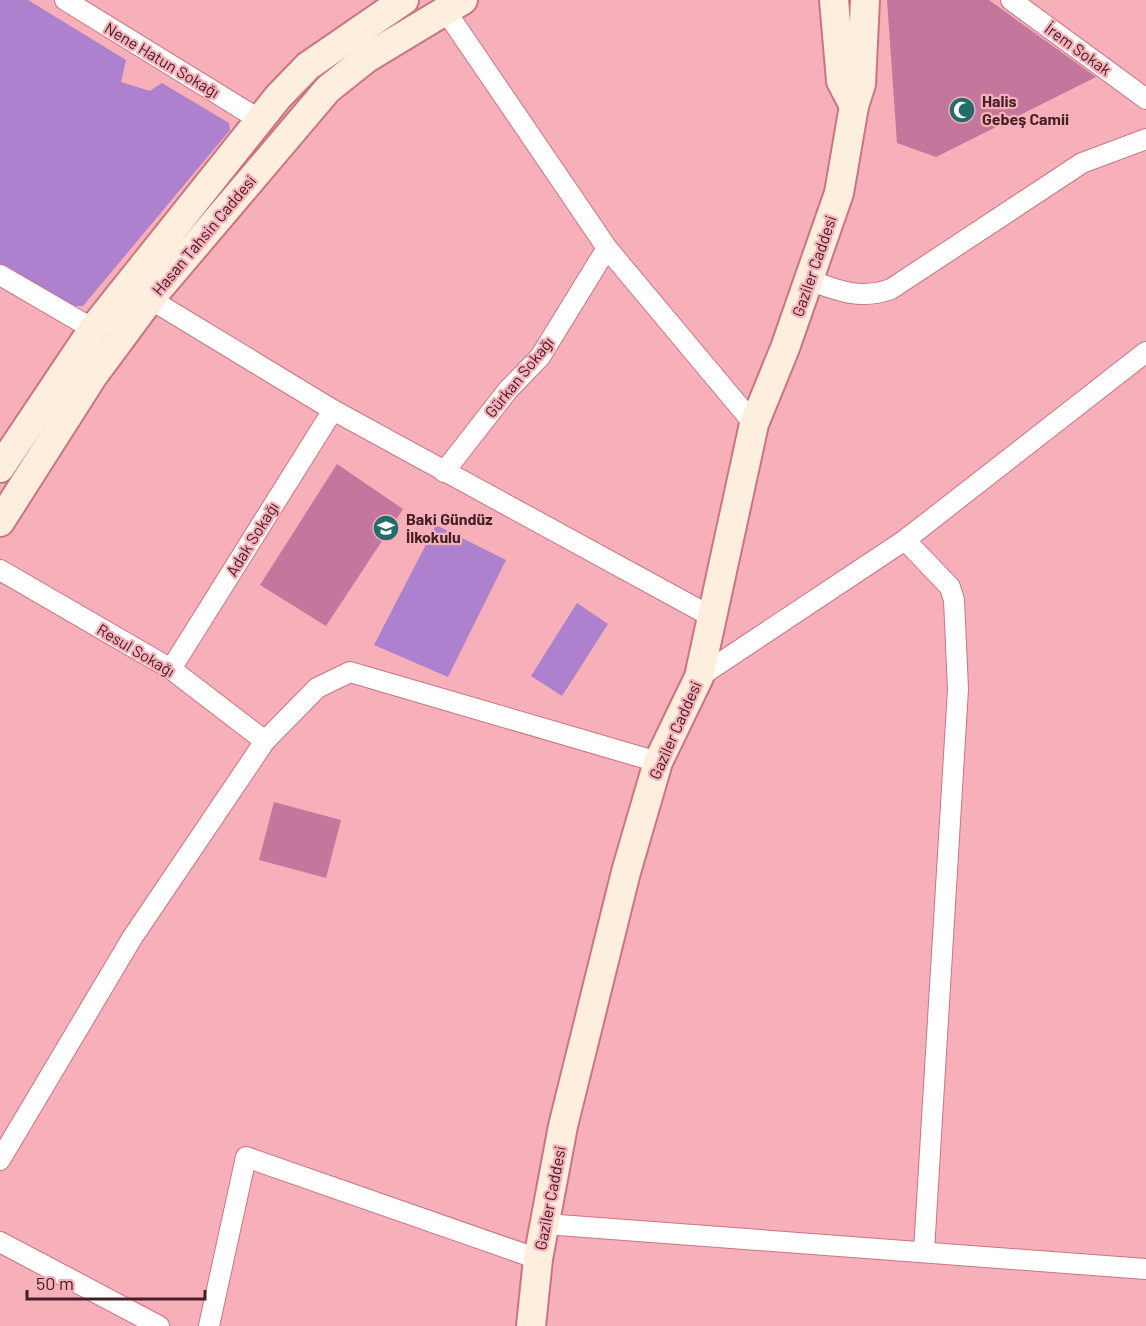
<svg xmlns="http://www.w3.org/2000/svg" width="1146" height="1326" viewBox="0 0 1146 1326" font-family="Barlow,sans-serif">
	<rect width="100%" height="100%" fill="#f7afb9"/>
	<g fill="#ae81ce">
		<path d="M0 0H28L126 60 121 82 150 91 162 83 229 123 230 130 83 306H66L0 267Z"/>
		<path d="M436 525 506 560 448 677 374 645Z"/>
		<path d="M577 603 608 624 562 696 531 676Z"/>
	</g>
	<g fill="#c4779c">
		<path d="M887 0H989L1096 77 936 157 897 143Z"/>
		<path d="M337 464 403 509 326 626 260 585Z"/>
		<path d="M274 802 341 820 326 878 259 860Z"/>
	</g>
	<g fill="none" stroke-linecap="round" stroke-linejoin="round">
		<defs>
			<g id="minor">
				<path d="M65 0 260 120"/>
				<path d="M1011 0 1146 99"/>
				<path d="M445 10 607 248 754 424"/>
				<path d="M0 275 93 329"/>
				<path d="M809 280C838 291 861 300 891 289L1082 163 1146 139"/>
				<path d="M150 299 333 410 712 617"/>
				<path d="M444 472 508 390 540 357 607 248"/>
				<path d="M905 540 950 587 954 600 958 689 924 1251"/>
				<path d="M0 570 171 669 265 741"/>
				<path d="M171 669 333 410"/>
				<path d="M699 677 905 540 1146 352"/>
				<path d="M0 1160 132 938 265 741 317 688 350 672 658 762"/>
				<path d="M545 1224 1146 1269"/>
				<path d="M0 1242 159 1326"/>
				<path d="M209 1326 246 1157 538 1259"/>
			</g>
			<g id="secondary">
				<path d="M834 0 841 81 854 106"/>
				<path d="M0 468 93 329 278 97 308 66 404 0"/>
				<path d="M0 522 93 376 150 299 328 89 367 58 463 0"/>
				<path d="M531 1326 538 1259 563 1126 626 872 658 762 699 677 754 424 785 348 839 193 854 106 861 84 865 0"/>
			</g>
		</defs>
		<use href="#minor" stroke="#c97583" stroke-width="22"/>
		<use href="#secondary" stroke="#c97583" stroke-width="32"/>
		<use href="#minor" stroke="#fff" stroke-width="20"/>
		<use href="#secondary" stroke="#fdeedd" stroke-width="28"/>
	</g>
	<defs>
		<symbol id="mosque-disc" viewBox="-11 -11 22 22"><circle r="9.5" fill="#226d69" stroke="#f7afb9"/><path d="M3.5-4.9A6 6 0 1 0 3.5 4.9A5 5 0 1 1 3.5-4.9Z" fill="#fff"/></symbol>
		<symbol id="school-disc" viewBox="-11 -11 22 22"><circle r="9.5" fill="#226d69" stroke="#f7afb9"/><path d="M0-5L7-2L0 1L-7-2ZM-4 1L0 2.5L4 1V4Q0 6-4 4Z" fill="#fff"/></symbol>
	</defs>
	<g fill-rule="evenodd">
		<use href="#mosque-disc" x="947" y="95" width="30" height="30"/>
		<use href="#school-disc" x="371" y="513" width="30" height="30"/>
	</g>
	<g text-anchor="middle" stroke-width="4.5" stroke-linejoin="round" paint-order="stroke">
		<g font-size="16" fill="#422026" stroke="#f7afb9">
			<text transform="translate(1078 49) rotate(36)" y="6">İrem Sokak</text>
			<text transform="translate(162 60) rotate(31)" y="6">Nene Hatun Sokağı</text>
			<text transform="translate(204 235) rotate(-50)" y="6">Hasan Tahsin Caddesi</text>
			<text transform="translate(814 266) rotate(-71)" y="6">Gaziler Caddesi</text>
			<text transform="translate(519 377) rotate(-51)" y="6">Gürkan Sokağı</text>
			<text transform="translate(252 539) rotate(-58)" y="6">Adak Sokağı</text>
			<text transform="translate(136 650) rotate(31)" y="6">Resul Sokağı</text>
			<text transform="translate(675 730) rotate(-66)" y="6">Gaziler Caddesi</text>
			<text transform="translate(550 1198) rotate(-79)" y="6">Gaziler Caddesi</text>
		</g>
		<g font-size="16" font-weight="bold" fill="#422026" stroke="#f7afb9" text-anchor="start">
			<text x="982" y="107">Halis<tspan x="982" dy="18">Gebeş Camii</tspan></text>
			<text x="406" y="525">Baki Gündüz<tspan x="406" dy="18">İlkokulu</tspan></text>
		</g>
	</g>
	<path d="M27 1290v9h178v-9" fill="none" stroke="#422026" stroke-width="3"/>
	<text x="36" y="1290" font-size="18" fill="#422026" stroke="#f7afb9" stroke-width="4.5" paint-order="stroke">50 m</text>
</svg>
